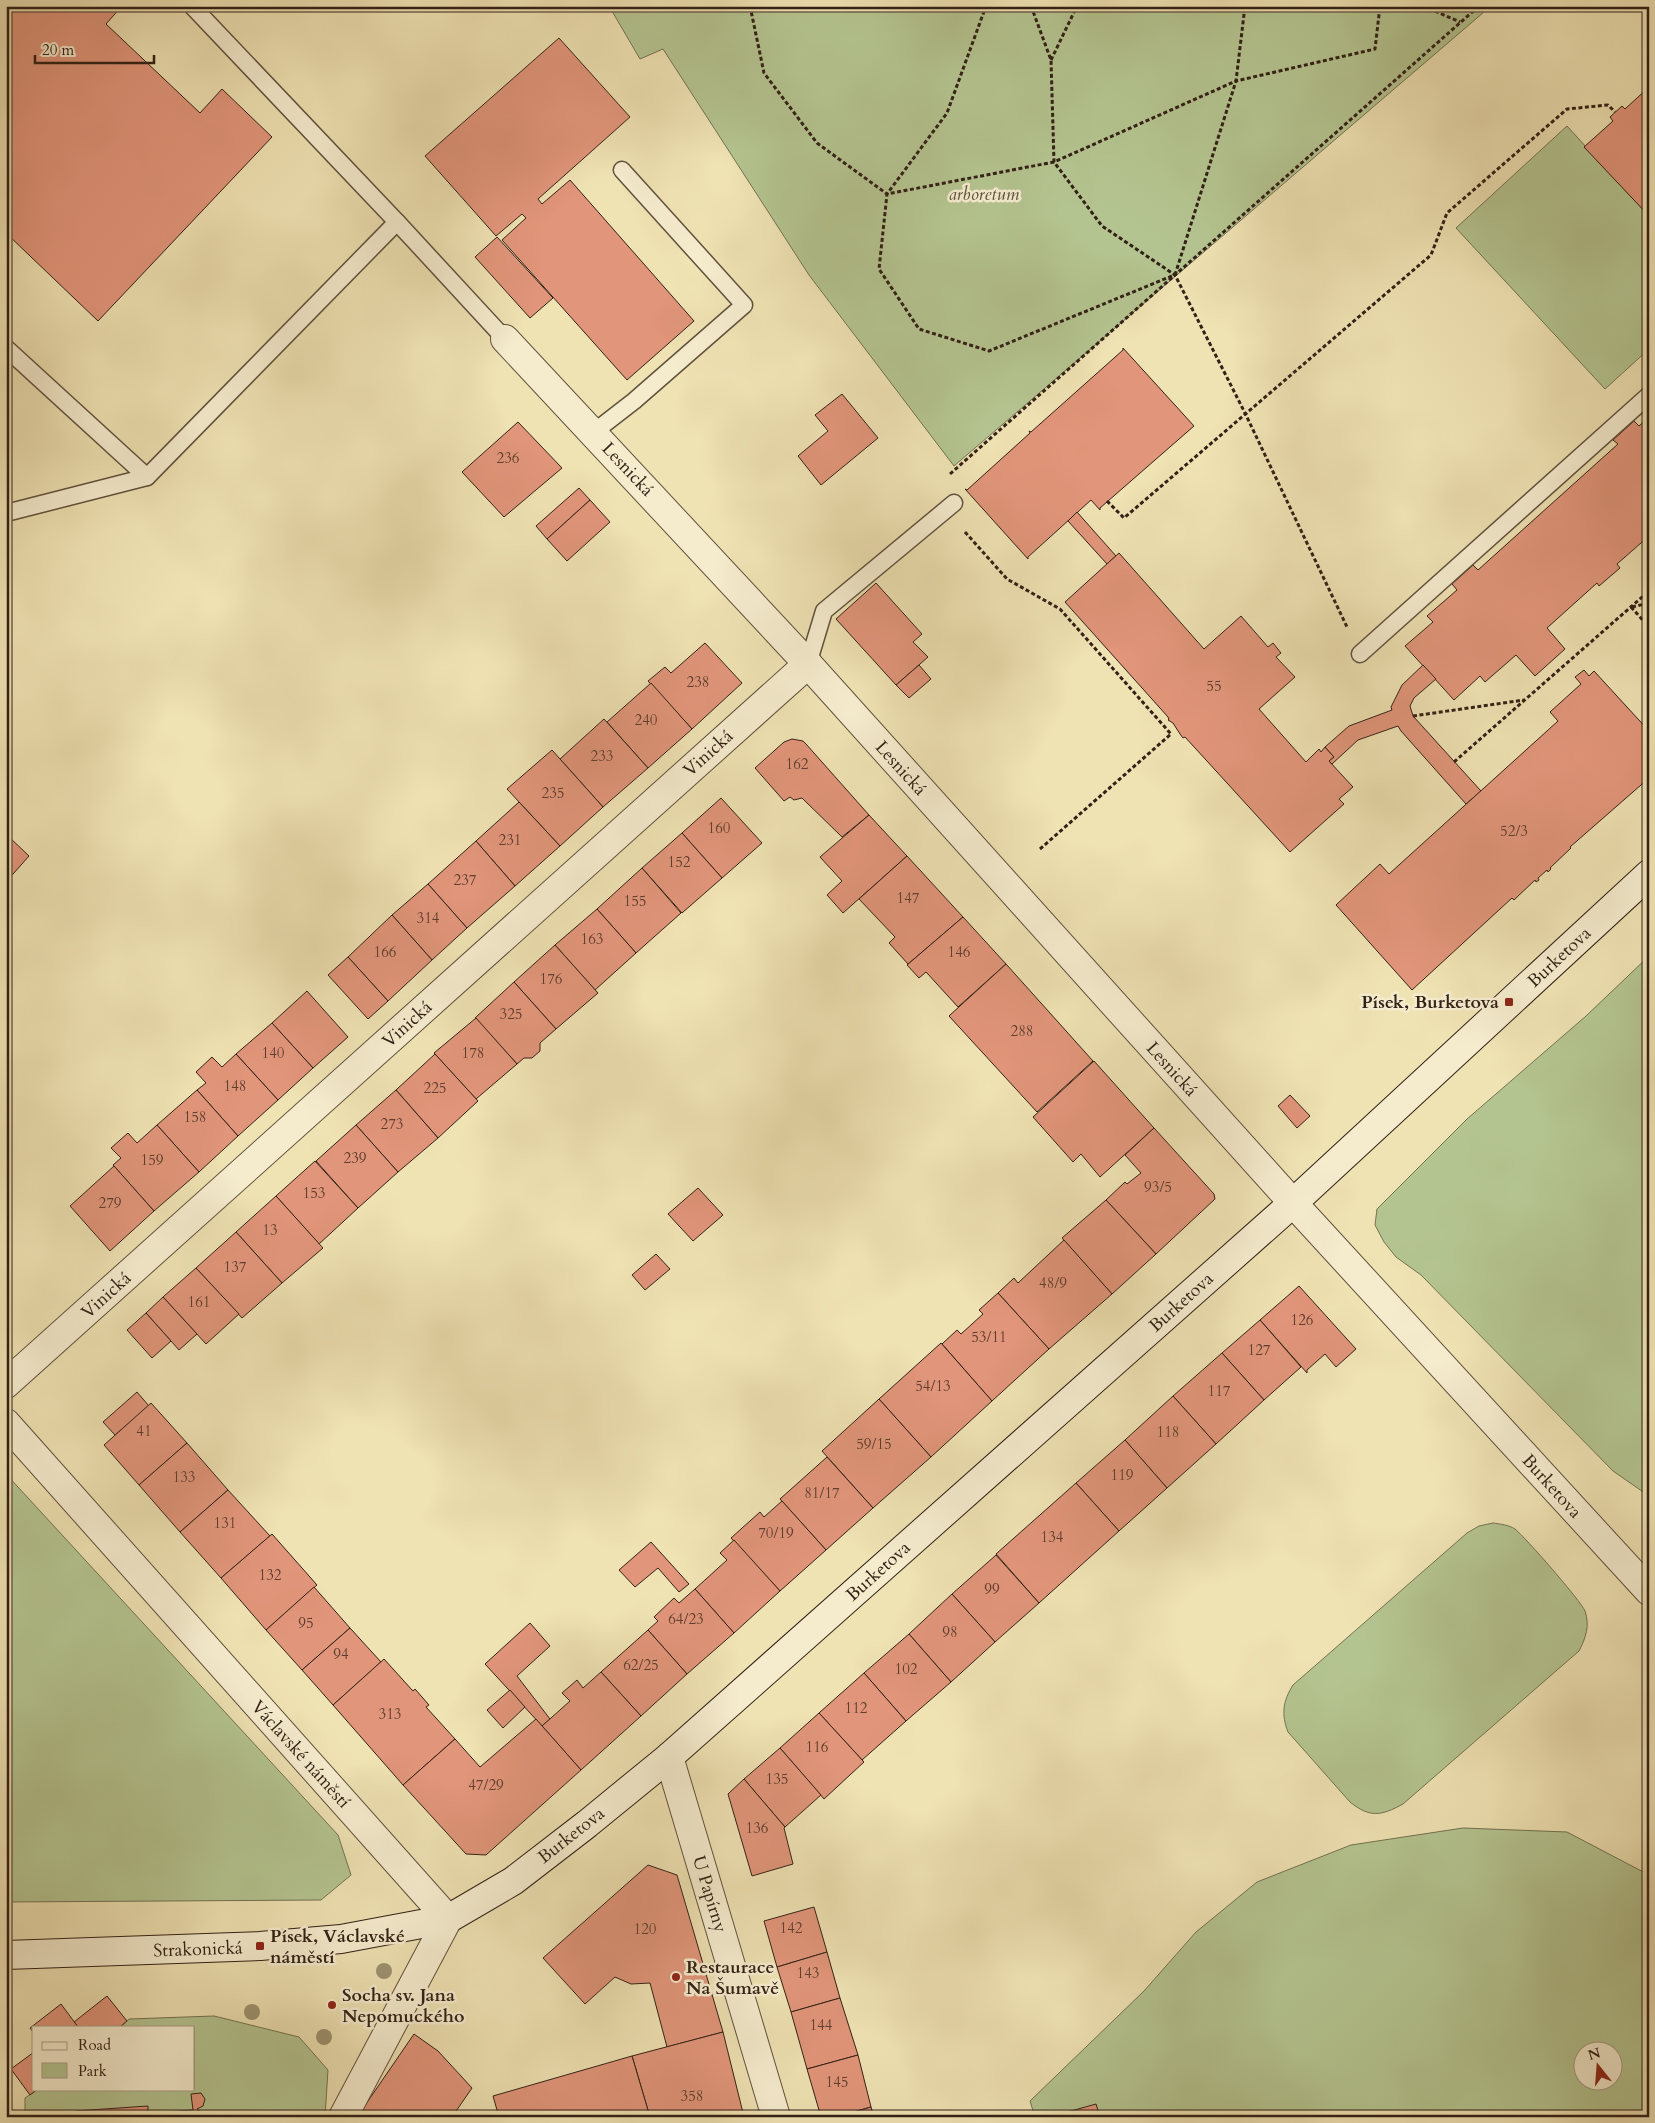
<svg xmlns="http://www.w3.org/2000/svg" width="1655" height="2123" viewBox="0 0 1655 2123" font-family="Cardo,serif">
	<rect width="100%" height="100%" fill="#efe2b3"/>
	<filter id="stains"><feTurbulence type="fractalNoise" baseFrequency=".004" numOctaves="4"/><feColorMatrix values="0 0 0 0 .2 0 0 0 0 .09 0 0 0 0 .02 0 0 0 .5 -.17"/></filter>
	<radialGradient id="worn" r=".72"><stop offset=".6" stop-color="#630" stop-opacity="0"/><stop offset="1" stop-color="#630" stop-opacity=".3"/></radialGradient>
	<g fill="#b4c490" stroke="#737253" fill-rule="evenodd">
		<path d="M609 6H1491L954 466 809 275 663 49 640 59Z"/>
		<path d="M1567 126 1649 216V349L1605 389 1456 228Z"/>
		<path d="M1649 956V1496L1613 1471 1421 1275 1396 1257 1384 1242 1375 1225 1377 1209 1467 1119 1586 1016Z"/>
		<path d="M6 1474 338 1835 351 1875 321 1900 6 1902Z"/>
		<path d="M1493 1523C1500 1524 1509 1525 1515 1529 1525 1537 1581 1601 1585 1611 1590 1626 1586 1637 1579 1651L1403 1804C1381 1816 1370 1818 1350 1802L1288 1732C1281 1714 1283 1701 1293 1685L1467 1533 1479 1526Z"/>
		<path d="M1463 1828 1567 1832 1649 1875V2117H1035L1030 2101 1144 1991 1196 1932 1257 1882 1351 1845ZM1582 2050H1612V2080H1582Z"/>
		<path d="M214 2016 299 2037 328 2070 325 2117H25V2098L38 2089H194V2027H120L129 2019Z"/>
	</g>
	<g fill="#e1957a" stroke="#322116">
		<path d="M6 6H122L106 24 200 113 222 89 272 137 98 321 6 233Z"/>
		<path d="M559 38 630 117 538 199 542 204 570 180 694 321 627 380 502 240 526 218 522 214 496 236 425 156Z"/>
		<path d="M1649 87V216L1584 147 1613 121 1610 117 1622 106 1625 109Z"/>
		<path d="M497 237 553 298 530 318 475 257Z"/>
		<path d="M1123 348 1194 426 1100 508V510L1091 500 1028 557V559L965 489 967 490 1030 433 1029 431 1031 432 1123 350Z"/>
		<path d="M842 394 878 438 821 485 798 456 828 431 815 415Z"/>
		<path d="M1649 417V536L1617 564 1620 568 1599 586 1597 583 1547 628 1565 649 1535 676 1516 655 1485 682 1480 676 1454 700 1405 646 1433 622 1427 616 1457 590 1452 584 1473 565 1478 570 1618 444 1613 440 1634 421 1639 426Z"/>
		<path d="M518 422 562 468 504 517 462 472Z"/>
		<path d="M579 488 590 500 547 539 536 526Z"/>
		<path d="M590 500 610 522 567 561 547 539Z"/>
		<path d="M1077 512 1116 556 1107 564 1068 521Z"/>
		<path d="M1119 553 1204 649 1241 616 1268 647 1273 643 1281 653 1276 657 1295 677 1259 709 1306 762 1319 749 1321 752 1325 747 1334 757 1329 761 1353 787 1339 799 1344 804 1290 852 1185 737 1183 738 1180 734 1173 723 1168 720 1169 719 1168 717 1065 602Z"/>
		<path d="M876 583 922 634 913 642 928 657 896 685 836 619Z"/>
		<path d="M705 643 742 683 692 729 648 681 665 667 671 673Z"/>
		<path d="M919 665 931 679 909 698 896 685Z"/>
		<path d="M1423 665 1436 679 1414 698 1410 706 1413 716 1481 791 1466 804 1401 731 1398 726 1358 740 1332 764 1329 761 1334 757 1325 747 1349 726 1392 710 1391 707 1402 685Z"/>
		<path d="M1584 670 1589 676 1594 671 1649 731V778L1570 847 1571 848 1550 868 1551 869 1548 872 1547 870 1538 878 1539 880 1536 882 1535 880 1514 900 1512 898 1412 990 1336 905 1380 864 1389 874 1558 721 1550 712 1581 684 1575 677Z"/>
		<path d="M651 683 692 729 648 768 607 722Z"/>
		<path d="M604 719 648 768 603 807 560 759Z"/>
		<path d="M792 739 803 741 806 744 869 815 842 837 802 798 794 800 790 797 784 801 755 768 784 742Z"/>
		<path d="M552 750 603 807 560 846 507 789Z"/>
		<path d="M721 798 762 843 722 878 682 833Z"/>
		<path d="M519 802 560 846 515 886 476 841Z"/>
		<path d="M869 815 907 856 843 913 827 895 842 881 820 857Z"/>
		<path d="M682 833 722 878 682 913 642 868Z"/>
		<path d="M6 834 29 856 6 882Z"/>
		<path d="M476 841 515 886 467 928 428 884Z"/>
		<path d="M907 856 963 917 908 964 889 943 895 937 859 899Z"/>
		<path d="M642 868 681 913 636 953 597 909Z"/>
		<path d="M428 884 467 928 432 960 392 915Z"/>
		<path d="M597 909 636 953 595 990 555 945Z"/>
		<path d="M392 915 432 960 388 1001 348 957Z"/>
		<path d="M963 917 1006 964 958 1007 926 972 919 978 907 965Z"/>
		<path d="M555 945 598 993 556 1029 514 982Z"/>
		<path d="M348 957 388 1001 368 1019 328 975Z"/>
		<path d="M1006 964 1093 1061 1037 1112 949 1016Z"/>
		<path d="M514 982 556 1029 540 1043V1051L532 1058H524L517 1064 475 1018Z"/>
		<path d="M307 991 348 1037 313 1068 272 1023Z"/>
		<path d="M476 1018 517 1064 476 1099 434 1053Z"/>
		<path d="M272 1023 313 1068 278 1100 236 1054Z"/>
		<path d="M236 1054 278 1100 238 1136 197 1090 206 1083 196 1072 212 1057 222 1067Z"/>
		<path d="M435 1054 478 1101 438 1138 396 1090Z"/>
		<path d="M1094 1061 1154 1128 1100 1177 1081 1154 1073 1162 1033 1117Z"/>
		<path d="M197 1090 238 1136 199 1172 157 1125Z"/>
		<path d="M396 1090 438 1138 398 1172 356 1125Z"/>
		<path d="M1290 1095 1310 1116 1297 1128 1278 1106Z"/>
		<path d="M157 1125 199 1172 154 1211 113 1165 121 1158 111 1148 128 1133 137 1143Z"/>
		<path d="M356 1125 398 1172 358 1208 316 1161Z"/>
		<path d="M1154 1128 1214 1194 1215 1199 1156 1254 1106 1200 1125 1182 1127 1184 1141 1173 1125 1155Z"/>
		<path d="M315 1161 358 1208 319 1244 276 1196Z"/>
		<path d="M114 1166 154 1211 110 1251 70 1206Z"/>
		<path d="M698 1188 723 1215 693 1241 668 1214Z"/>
		<path d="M276 1196 323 1248 282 1283 236 1232Z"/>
		<path d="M1106 1200 1156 1254 1112 1294 1062 1238Z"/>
		<path d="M236 1232 282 1283 242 1318 196 1268Z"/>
		<path d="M1064 1240 1112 1294 1049 1349 998 1293 1014 1278 1018 1283Z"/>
		<path d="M656 1254 670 1269 645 1290 632 1275Z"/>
		<path d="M196 1268 239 1314 206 1344 163 1297Z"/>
		<path d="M1299 1286 1356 1349 1336 1367 1325 1354 1307 1370V1373L1260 1320Z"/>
		<path d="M998 1293 1049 1349 992 1401 942 1344 957 1330 961 1334 983 1314 979 1310Z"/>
		<path d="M163 1297 197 1334 179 1350 146 1313Z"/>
		<path d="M146 1313 171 1341 152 1358 127 1330Z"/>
		<path d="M1260 1320 1301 1367 1264 1400 1222 1353Z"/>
		<path d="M941 1343 992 1401 931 1457 879 1399Z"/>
		<path d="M1222 1353 1264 1400 1216 1444 1173 1396Z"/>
		<path d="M137 1392 149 1406 115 1435 103 1422Z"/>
		<path d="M1173 1396 1216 1444 1167 1488 1125 1440Z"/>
		<path d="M879 1399 931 1457 873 1508 822 1451Z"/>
		<path d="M151 1403 187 1443 139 1485 104 1445Z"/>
		<path d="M1125 1440 1167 1488 1119 1531 1076 1483Z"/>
		<path d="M187 1443 228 1490 180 1532 139 1485Z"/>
		<path d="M827 1457 873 1508 826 1550 780 1499Z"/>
		<path d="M1076 1483 1119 1531 1039 1603 996 1554Z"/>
		<path d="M228 1490 270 1536 221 1578 180 1532Z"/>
		<path d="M782 1501 826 1550 780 1591 731 1538 760 1512 764 1517Z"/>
		<path d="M272 1534 317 1585 266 1630 221 1578Z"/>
		<path d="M734 1540 780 1591 734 1633 695 1589 727 1560 720 1553Z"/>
		<path d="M651 1542 689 1584 679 1592 658 1568 635 1587 619 1570Z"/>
		<path d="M996 1555 1039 1603 995 1642 952 1594Z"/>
		<path d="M314 1587 350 1628 302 1670 266 1630Z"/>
		<path d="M695 1589 734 1633 687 1674 648 1630 658 1621 654 1617 674 1598 679 1603Z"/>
		<path d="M952 1594 995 1642 951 1682 909 1634Z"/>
		<path d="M530 1623 550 1646 517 1676 550 1719 542 1726 485 1664Z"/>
		<path d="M350 1628 381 1662 333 1705 302 1670Z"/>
		<path d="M648 1630 687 1674 641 1716 601 1672Z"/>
		<path d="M909 1634 951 1682 906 1721 864 1673Z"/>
		<path d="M384 1659 413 1691 415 1689 429 1705 426 1707 455 1739 403 1785 333 1705Z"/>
		<path d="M601 1672 641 1716 581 1770 542 1726 570 1701 562 1693 577 1680 583 1688Z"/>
		<path d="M864 1673 906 1721 862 1760 819 1713Z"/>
		<path d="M510 1690 525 1707 503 1728 487 1710Z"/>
		<path d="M819 1713 864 1762 824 1799 780 1748Z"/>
		<path d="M536 1719 581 1770 486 1855 466 1854 403 1785 455 1739 480 1767Z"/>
		<path d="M780 1748 821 1795 785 1827 744 1779Z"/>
		<path d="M744 1779 785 1827 784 1828 793 1864 752 1876 728 1794Z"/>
		<path d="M648 1865 677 1875 723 2032 667 2047 650 1983 631 1984 615 1977 585 2004 543 1958Z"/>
		<path d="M814 1907 827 1952 777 1967 764 1921Z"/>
		<path d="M827 1952 840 1998 791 2012 777 1967Z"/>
		<path d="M107 1996 127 2021 120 2027H78L74 2022Z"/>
		<path d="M840 1998 858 2055 807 2069 791 2012Z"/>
		<path d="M61 2004 78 2027H34V2033L30 2028Z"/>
		<path d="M723 2032 744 2117H650L632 2056Z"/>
		<path d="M414 2034 438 2051 472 2088 452 2117H357Z"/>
		<path d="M34 2052V2089H38L30 2095 11 2069Z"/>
		<path d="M858 2055 871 2107 836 2117H821L807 2069Z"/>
		<path d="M632 2056 650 2117H499L493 2096Z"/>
		<path d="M201 2093 205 2099 203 2106 197 2109 208 2117H75V2111L148 2106V2113L193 2110 191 2094Z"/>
		<path d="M1096 2104 1100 2117H1063L1065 2116 1064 2113Z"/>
		<path d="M871 2107 874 2117H836Z"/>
	</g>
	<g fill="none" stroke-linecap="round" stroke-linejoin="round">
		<defs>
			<g id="lane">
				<path d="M192 6 397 222"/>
				<path d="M6 348 147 477"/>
				<path d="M594 432 634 401 744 305 622 170"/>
				<path d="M6 513 147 477 397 222 505 339"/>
				<path d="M1360 654 1649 395"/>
				<path d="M808 664 824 611 954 503"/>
			</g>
			<g id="street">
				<path d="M505 339 808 664 1293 1203 1649 1591"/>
				<path d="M6 1384 808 664"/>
				<path d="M6 1423 448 1919 343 2117"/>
				<path d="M669 1757 776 2117"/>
			</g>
			<path id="secondary" d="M6 1955 260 1946 341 1939 448 1919 513 1881 587 1824 669 1757 1293 1203 1649 874"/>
		</defs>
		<use href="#lane" stroke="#61513d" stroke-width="19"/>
		<use href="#street" stroke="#61513d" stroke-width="30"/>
		<use href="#secondary" stroke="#322116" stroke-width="30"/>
		<g stroke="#322116" stroke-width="3" stroke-dasharray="4 2.5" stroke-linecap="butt">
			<path d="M750 6 764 73 817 143 887 194 947 113 986 6"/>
			<path d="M1031 6 1051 60 1054 162 1102 226 1175 275 1245 413 1347 627"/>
			<path d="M1423 6 1460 22"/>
			<path d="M1051 60 1077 6"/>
			<path d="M1175 275 1236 81 1375 49 1380 6"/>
			<path d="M1172 276 989 351 919 329 879 269 887 194 1054 162 1236 81 1245 6"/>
			<path d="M950 474 1479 6"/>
			<path d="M1107 501 1124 518 1431 255 1447 213 1567 109 1608 105 1615 112"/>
			<path d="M965 532 1007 579 1060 609 1171 734 1040 849"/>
			<path d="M1631 607 1649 627"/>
			<path d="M1632 607 1649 603"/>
			<path d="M1413 716 1524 700"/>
			<path d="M1454 762 1649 591"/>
		</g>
		<use href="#lane" stroke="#f5ecce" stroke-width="16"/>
		<use href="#street" stroke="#f5ecce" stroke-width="28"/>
		<use href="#secondary" stroke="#f5ecce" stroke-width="28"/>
	</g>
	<g fill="#9c9371">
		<circle cx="384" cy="1971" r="8"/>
		<circle cx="252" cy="2012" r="8"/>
		<circle cx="324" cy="2037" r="8"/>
	</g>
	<g fill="#8f2418" stroke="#f5ecce" stroke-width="2">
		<rect x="1504" y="997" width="10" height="10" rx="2.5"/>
		<rect x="255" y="1941" width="10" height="10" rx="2.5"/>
		<circle cx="676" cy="1977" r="5"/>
		<circle cx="332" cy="2005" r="5"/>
	</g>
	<g text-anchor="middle" stroke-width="5" stroke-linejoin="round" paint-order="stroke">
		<g font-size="15" fill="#5e3e2f">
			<text x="508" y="463">236</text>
			<text x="698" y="687">238</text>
			<text x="1214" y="691">55</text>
			<text x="646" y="725">240</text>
			<text x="602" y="761">233</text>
			<text x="797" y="769">162</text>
			<text x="553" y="798">235</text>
			<text x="719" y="833">160</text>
			<text x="1514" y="836">52/3</text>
			<text x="510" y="845">231</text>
			<text x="679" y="867">152</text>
			<text x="465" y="885">237</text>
			<text x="908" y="903">147</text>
			<text x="635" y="906">155</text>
			<text x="428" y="923">314</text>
			<text x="592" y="944">163</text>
			<text x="385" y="957">166</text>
			<text x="959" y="957">146</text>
			<text x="551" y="984">176</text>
			<text x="511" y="1019">325</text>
			<text x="1022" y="1036">288</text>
			<text x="273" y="1058">140</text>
			<text x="473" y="1058">178</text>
			<text x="235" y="1091">148</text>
			<text x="435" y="1093">225</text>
			<text x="195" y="1122">158</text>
			<text x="392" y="1129">273</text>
			<text x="355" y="1163">239</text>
			<text x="152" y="1165">159</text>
			<text x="1158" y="1192">93/5</text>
			<text x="314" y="1198">153</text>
			<text x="110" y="1208">279</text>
			<text x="270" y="1235">13</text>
			<text x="235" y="1272">137</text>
			<text x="1053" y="1288">48/9</text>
			<text x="199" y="1307">161</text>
			<text x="1302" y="1325">126</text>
			<text x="989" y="1342">53/11</text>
			<text x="1259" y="1355">127</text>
			<text x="933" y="1391">54/13</text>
			<text x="1219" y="1396">117</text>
			<text x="144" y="1436">41</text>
			<text x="1168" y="1437">118</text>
			<text x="874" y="1449">59/15</text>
			<text x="1122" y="1480">119</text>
			<text x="184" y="1482">133</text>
			<text x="822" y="1498">81/17</text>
			<text x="225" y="1528">131</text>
			<text x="776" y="1538">70/19</text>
			<text x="1052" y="1542">134</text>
			<text x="270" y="1580">132</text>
			<text x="992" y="1594">99</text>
			<text x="686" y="1624">64/23</text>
			<text x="306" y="1628">95</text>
			<text x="950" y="1637">98</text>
			<text x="341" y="1659">94</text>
			<text x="641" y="1670">62/25</text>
			<text x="906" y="1674">102</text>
			<text x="856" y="1713">112</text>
			<text x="390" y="1719">313</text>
			<text x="817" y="1752">116</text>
			<text x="777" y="1784">135</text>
			<text x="486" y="1790">47/29</text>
			<text x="757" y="1833">136</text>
			<text x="791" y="1933">142</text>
			<text x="645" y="1934">120</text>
			<text x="808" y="1978">143</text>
			<text x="821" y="2030">144</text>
			<text x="837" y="2087">145</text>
			<text x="692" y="2101">358</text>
		</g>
		<g font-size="18" font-style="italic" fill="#59523b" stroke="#f5ecce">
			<text x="984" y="200">arboretum</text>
		</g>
		<g font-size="18" fill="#322116" stroke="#f5ecce">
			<text transform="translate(628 469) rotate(47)" y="6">Lesnická</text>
			<text transform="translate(708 753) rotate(-42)" y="6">Vinická</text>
			<text transform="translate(901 768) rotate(48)" y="6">Lesnická</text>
			<text transform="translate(1559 957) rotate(-43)" y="6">Burketova</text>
			<text transform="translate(407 1024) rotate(-42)" y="6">Vinická</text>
			<text transform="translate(1172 1069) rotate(48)" y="6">Lesnická</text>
			<text transform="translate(106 1295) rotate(-42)" y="6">Vinická</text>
			<text transform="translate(1181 1302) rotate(-42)" y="6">Burketova</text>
			<text transform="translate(1552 1486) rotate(48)" y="6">Burketova</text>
			<text transform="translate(878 1571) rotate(-42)" y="6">Burketova</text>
			<text transform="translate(301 1754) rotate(48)" y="6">Václavské náměstí</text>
			<text transform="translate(571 1835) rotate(-38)" y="6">Burketova</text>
			<text transform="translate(710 1894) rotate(73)" y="6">U Papírny</text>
			<text transform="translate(198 1949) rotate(-2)" y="6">Strakonická</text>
		</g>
		<g font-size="18" font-weight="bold" fill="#322116" stroke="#f5ecce" text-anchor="start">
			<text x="1499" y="1008" text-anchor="end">Písek, Burketova</text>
			<text x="270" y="1942">Písek, Václavské<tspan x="270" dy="21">náměstí</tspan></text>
			<text x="686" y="1973">Restaurace<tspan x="686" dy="21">Na Šumavě</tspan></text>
			<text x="342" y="2001">Socha sv. Jana<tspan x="342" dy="21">Nepomuckého</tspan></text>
		</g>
	</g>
	<rect width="1655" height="2123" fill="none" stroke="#efe2b3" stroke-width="25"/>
	<rect x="8" y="8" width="1640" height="2108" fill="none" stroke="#322116" stroke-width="2.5"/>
	<rect x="12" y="12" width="1630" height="2098" fill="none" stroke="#322116"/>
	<rect x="32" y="2026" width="162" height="65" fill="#f5ecce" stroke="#a79b84"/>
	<rect x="42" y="2042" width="25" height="8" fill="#f5ecce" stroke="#a79b84"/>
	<text x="78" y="2050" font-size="15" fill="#322116">Road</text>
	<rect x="42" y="2063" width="25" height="15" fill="#b4c490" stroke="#a79b84"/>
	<text x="78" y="2076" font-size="15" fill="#322116">Park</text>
	<g transform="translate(1598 2066) rotate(343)"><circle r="24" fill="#f5ecce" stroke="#a79b84"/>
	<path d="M0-4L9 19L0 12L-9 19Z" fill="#8f2418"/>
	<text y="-8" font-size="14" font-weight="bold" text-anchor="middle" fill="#322116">N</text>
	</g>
	<path d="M35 55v8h119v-8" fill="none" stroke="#322116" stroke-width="2.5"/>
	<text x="42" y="55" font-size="15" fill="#322116" stroke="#f5ecce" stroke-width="4" paint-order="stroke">20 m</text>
	<rect width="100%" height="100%" filter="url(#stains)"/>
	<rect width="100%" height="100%" fill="url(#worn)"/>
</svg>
